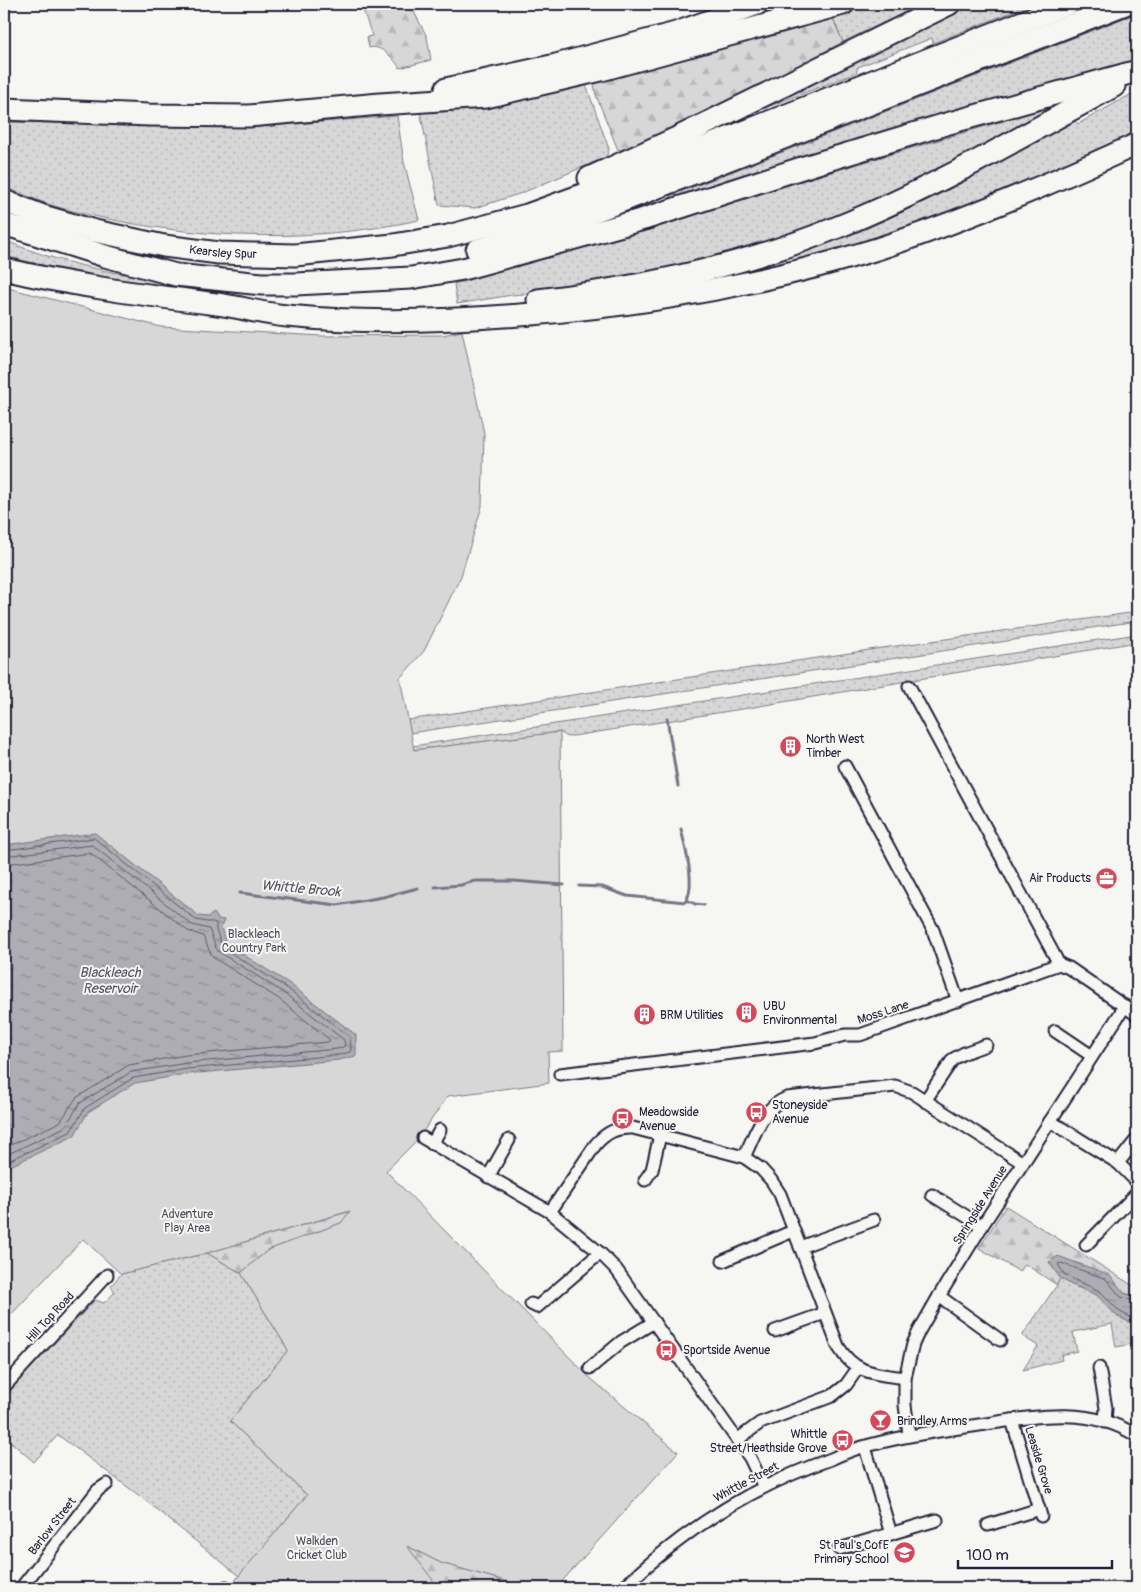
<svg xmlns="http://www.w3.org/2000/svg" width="1141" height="1592" viewBox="0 0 1141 1592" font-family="Pangolin,sans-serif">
	<defs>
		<pattern id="grass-dots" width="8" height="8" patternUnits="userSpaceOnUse" patternTransform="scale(1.25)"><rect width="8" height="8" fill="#d7d7d7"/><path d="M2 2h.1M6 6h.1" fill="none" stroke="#b8b8b9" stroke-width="1.8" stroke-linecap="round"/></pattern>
		<pattern id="forest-firs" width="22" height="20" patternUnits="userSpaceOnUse" patternTransform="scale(1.25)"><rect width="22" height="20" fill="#d7d7d7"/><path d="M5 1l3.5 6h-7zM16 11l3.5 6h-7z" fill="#b8b8b9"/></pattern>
		<pattern id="water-ripples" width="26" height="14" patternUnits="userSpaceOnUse" patternTransform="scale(1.25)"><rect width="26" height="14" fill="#adadb3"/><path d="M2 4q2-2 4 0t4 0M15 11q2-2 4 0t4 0" fill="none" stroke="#8c8c93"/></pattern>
	</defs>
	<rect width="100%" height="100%" fill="#f6f6f2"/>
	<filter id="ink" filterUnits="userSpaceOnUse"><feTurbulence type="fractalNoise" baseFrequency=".02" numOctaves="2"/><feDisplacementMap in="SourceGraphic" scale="10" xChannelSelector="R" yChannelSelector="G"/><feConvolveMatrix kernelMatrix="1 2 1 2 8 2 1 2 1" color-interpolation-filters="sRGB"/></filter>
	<g filter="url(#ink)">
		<g fill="url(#grass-dots)" stroke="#7c7c89">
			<path d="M872 4H922L843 42 831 15Z"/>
			<path d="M964 4H1032L933 43 932 38 858 67 856 73 718 126Z"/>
			<path d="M1137 13V63L671 199 670 196Z"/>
			<path d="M585 82 609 149 606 157 522 193 475 208 439 205 420 111Z"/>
			<path d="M1137 91V137L987 203 836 251 727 278 725 275C775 262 825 246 872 225 942 194 1008 157 1075 121L1078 124Z"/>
			<path d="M1047 108 1054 109 919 184 760 247 585 288 512 295 457 304 454 284Z"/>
			<path d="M397 116 404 162 419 220C302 245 180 239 65 209 44 204 24 194 4 187V122L258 127Z"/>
			<path d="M4 240C71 269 146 279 217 288L218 290 152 286 64 270 4 256Z"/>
			<path d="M1137 612V621L410 733 408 720 889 647Z"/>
			<path d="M1137 634V642L748 708 567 737 560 732 414 750 413 746Z"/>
			<path d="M207 1253 241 1273 288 1350 230 1421 307 1495 239 1576 141 1497 58 1435 34 1462 4 1436V1397L95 1300 104 1303 115 1292 111 1286 121 1274Z"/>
			<path d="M1060 1278 1072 1285 1097 1295 1117 1316 1137 1326V1362L1133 1344 1116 1347 1112 1324 1073 1332 1077 1351 1061 1355 1062 1360 1023 1370 1038 1346 1022 1336 1057 1285Z"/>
		</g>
		<g fill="url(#forest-firs)" stroke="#7c7c89">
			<path d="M361 4H410L427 37 431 60 400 68C394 59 381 44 369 48L367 37 372 36Z"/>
			<path d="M831 15 843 42 735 98 627 148 618 150 596 95 594 85 599 80Z"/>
			<path d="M1006 1206 1135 1287H1137V1297L1124 1293 1109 1275 1049 1262 1060 1278 1057 1285 1025 1264 1020 1272 979 1248Z"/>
			<path d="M351 1211 341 1223 268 1250 241 1273 207 1253Z"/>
			<path d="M405 1545 441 1563 530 1588H439Z"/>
		</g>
		<path fill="#d7d7d7" stroke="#7c7c89" d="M4 287 161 327 322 336 443 335 462 331 484 433 482 506 461 576 424 651 400 678 414 750 560 732 563 1051 548 1052 549 1083 448 1096 417 1140 386 1171 588 1376 678 1452 556 1588H530L441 1563 407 1546 439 1588H237L232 1584 307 1495 230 1421 288 1350 241 1273 268 1250 341 1223 350 1211 207 1253 121 1274 83 1239 4 1322Z"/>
		<g fill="url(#water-ripples)" stroke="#757583">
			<path d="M95 833 199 916 208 917 214 913 218 919 224 920 221 928 226 944 290 984 356 1035V1056L339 1060 188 1074 135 1083 88 1112 74 1136 4 1169V843L12 844Z"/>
			<path d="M1058 1256 1110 1275 1124 1293 1137 1297V1326L1117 1316 1097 1295 1072 1285 1060 1278 1049 1262Z"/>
		</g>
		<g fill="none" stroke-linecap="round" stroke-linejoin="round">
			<g stroke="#5a5a6b" stroke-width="1">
				<path d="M4 848 13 849 94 838 196 920 207 922H214L216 924V930L223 948 287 988 350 1037 351 1050 350 1052 338 1055 187 1069 133 1078 85 1108 70 1132 4 1163"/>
				<path d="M4 854 13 855 92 845 192 925 209 929 216 948 219 952 284 993 344 1040 345 1045 343 1047 337 1049 187 1063 131 1072 80 1103 65 1127 4 1156"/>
				<path d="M4 862 14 863 90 853 188 931 203 936 210 952 214 958 279 999 330 1040 328 1042 186 1055 129 1065 76 1098 60 1122 4 1148"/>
				<path d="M1137 1302 1121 1297 1106 1279 1061 1263 1058 1264 1064 1274 1075 1280 1100 1291 1120 1312 1137 1320"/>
			</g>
			<g stroke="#757583" stroke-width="3">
				<path d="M667 718 678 786"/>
				<path d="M579 886 602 887 627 896 685 902C697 887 685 847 681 829"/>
				<path d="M435 887 461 885 475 881H514L564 885"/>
				<path d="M240 893 337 905 383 897 418 888"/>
				<path d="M687 900 695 904 704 905"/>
			</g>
			<defs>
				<g id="street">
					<path d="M909 686 1059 964"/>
					<path d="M845 766 933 930 958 1001"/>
					<path d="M1059 964 1069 968 1137 1015"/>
					<path d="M1055 1031 1092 1056"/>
					<path d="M560 1074 815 1043 845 1035H860L1059 964"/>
					<path d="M925 1101 953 1059 964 1053 986 1045"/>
					<path d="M1050 1121 1118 1163 1137 1182"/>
					<path d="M423 1138 550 1212 600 1253 616 1269 750 1458 764 1487"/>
					<path d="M432 1144 440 1130"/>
					<path d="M744 1157C755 1135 762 1107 787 1098L895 1086 912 1092 1023 1163"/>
					<path d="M1118 1163 1137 1139"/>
					<path d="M488 1177 509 1140"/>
					<path d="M645 1180 652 1170 660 1135"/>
					<path d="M932 1195 982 1226"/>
					<path d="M550 1212 596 1144C607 1132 617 1127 633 1128L744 1157 761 1169 771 1180 780 1194 838 1346C854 1374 876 1374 905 1378"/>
					<path d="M1086 1245 1137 1193"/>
					<path d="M800 1247 874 1220"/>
					<path d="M723 1261 793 1231"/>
					<path d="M939 1296 1000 1340"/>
					<path d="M531 1304 537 1307 600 1253"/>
					<path d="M775 1331 825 1313"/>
					<path d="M590 1368 621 1342 654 1322"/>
					<path d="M1099 1368 1106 1408 1105 1422"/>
					<path d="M4 1387 107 1275"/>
					<path d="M1012 1420 1041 1516"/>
					<path d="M909 1435 905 1405V1378L913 1344 919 1331 939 1296 982 1226 1125 1006"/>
					<path d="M737 1440 760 1423 832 1396 846 1385 858 1368"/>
					<path d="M865 1447 891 1534"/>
					<path d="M988 1525 1039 1509"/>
					<path d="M839 1549 937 1520"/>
					<path d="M21 1588 98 1490 107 1484"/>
					<path d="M226 1588V1587"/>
					<path d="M623 1588C682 1531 753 1486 831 1459 842 1454 854 1449 866 1446 906 1435 946 1430 986 1424 1037 1416 1091 1406 1137 1436"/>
				</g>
				<g id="highway">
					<path d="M446 89 556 65 676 33 757 4"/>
					<path d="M4 109 149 115 249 116 380 104 486 97 601 70 843 4"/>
					<path d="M589 178 681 136 949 4"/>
					<path id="s1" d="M4 201 43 216 95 231 164 246 219 253 295 255 393 245 448 236 527 215 612 184 1068 4"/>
					<path d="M4 224 105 256 176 275 262 284H296L411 278 463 269 644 219 811 165 946 124 1137 71"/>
					<path d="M477 250 538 232 625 200 1125 4"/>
					<path d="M4 269C74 286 146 295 217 304 241 307 263 314 287 316 368 324 451 321 532 314 649 304 765 284 877 249 966 220 1052 183 1137 144"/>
					<path d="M538 300C640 288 743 266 838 227 934 188 1023 136 1114 86"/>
				</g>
			</defs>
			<use href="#street" stroke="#22223b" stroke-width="15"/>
			<use href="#highway" stroke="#22223b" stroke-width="25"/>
			<use href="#street" stroke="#f6f6f2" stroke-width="11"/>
			<use href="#highway" stroke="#f6f6f2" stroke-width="21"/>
		</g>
	</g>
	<defs>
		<symbol id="building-disc" viewBox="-11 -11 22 22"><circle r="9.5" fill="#d1495b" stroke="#f6f6f2"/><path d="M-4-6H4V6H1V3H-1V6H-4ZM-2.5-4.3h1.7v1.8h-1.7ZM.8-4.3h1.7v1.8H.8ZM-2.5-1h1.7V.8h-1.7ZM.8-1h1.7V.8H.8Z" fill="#fff"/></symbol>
		<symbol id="office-disc" viewBox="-11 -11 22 22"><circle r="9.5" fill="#d1495b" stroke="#f6f6f2"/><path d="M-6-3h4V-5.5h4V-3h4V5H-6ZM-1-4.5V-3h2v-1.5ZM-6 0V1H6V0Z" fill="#fff"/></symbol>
		<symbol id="bus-disc" viewBox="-11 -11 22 22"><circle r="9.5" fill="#d1495b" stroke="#f6f6f2"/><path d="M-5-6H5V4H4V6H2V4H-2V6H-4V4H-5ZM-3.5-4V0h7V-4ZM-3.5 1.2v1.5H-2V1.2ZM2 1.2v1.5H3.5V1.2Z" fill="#fff"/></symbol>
		<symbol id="bar-disc" viewBox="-11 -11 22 22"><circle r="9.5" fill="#d1495b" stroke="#f6f6f2"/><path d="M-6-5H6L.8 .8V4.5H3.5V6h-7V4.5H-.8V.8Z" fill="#fff"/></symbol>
		<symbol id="school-disc" viewBox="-11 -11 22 22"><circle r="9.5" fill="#d1495b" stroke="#f6f6f2"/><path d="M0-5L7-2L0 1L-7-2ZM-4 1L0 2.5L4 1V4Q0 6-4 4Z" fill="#fff"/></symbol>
	</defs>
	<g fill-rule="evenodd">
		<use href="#building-disc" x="778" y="734" width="25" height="25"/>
		<use href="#office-disc" x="1094" y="866" width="25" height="25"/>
		<use href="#building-disc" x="734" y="1000" width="25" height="25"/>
		<use href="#building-disc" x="632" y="1002" width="25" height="25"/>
		<use href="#bus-disc" x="744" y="1100" width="25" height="25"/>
		<use href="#bus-disc" x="610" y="1106" width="25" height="25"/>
		<use href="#bus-disc" x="654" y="1338" width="25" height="25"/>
		<use href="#bar-disc" x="868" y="1408" width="25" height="25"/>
		<use href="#bus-disc" x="830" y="1428" width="25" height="25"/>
		<use href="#school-disc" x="892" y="1540" width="25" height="25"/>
	</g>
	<g text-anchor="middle" stroke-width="4" stroke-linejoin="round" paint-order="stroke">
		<g font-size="12" fill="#22223b" stroke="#f6f6f2">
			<text dy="4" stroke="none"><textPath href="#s1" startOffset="226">Kearsley Spur</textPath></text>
			<text transform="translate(883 1012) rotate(-18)" y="4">Moss Lane</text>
			<text transform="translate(980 1205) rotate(-58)" y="4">Springside Avenue</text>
			<text transform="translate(50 1317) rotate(-47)" y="4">Hill Top Road</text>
			<text transform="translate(1039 1460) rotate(73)" y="4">Leaside Grove</text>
			<text transform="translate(746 1482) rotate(-28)" y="4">Whittle Street</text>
			<text transform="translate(52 1526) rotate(-52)" y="4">Barlow Street</text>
		</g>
		<g font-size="12" fill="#22223b" stroke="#f6f6f2" text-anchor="start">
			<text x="806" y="743">North West<tspan x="806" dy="14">Timber</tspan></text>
			<text x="1091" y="882" text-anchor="end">Air Products</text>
			<text x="763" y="1010">UBU<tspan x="763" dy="14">Environmental</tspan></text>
			<text x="660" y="1019">BRM Utilities</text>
			<text x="772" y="1109">Stoneyside<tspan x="772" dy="14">Avenue</tspan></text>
			<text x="639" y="1116">Meadowside<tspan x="639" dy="14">Avenue</tspan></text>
			<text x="683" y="1354">Sportside Avenue</text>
			<text x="897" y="1425">Brindley Arms</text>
			<text x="827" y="1438" text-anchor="end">Whittle<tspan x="827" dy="14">Street/Heathside Grove</tspan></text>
			<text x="889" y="1549" text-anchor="end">St Paul's CofE<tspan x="889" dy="14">Primary School</tspan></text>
		</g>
		<g font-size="12" fill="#4f4f62" stroke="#f6f6f2">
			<text x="254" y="938">Blackleach<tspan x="254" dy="14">Country Park</tspan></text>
			<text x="187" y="1218">Adventure<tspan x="187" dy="14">Play Area</tspan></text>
			<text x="317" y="1545">Walkden<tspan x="317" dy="14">Cricket Club</tspan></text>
		</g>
		<g font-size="14" font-style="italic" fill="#535365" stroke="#f6f6f2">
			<text transform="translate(301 888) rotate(5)" y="5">Whittle Brook</text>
			<text x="110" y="977">Blackleach<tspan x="110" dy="16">Reservoir</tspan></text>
		</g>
	</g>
	<rect width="1141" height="1592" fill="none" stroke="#f6f6f2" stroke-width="20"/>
	<rect x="10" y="10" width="1121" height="1572" fill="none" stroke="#22223b" stroke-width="2" filter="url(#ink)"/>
	<path d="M958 1560v8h154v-8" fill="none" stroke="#22223b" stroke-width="2.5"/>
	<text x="966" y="1560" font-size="15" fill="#22223b" stroke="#f6f6f2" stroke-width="4" paint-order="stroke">100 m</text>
</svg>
